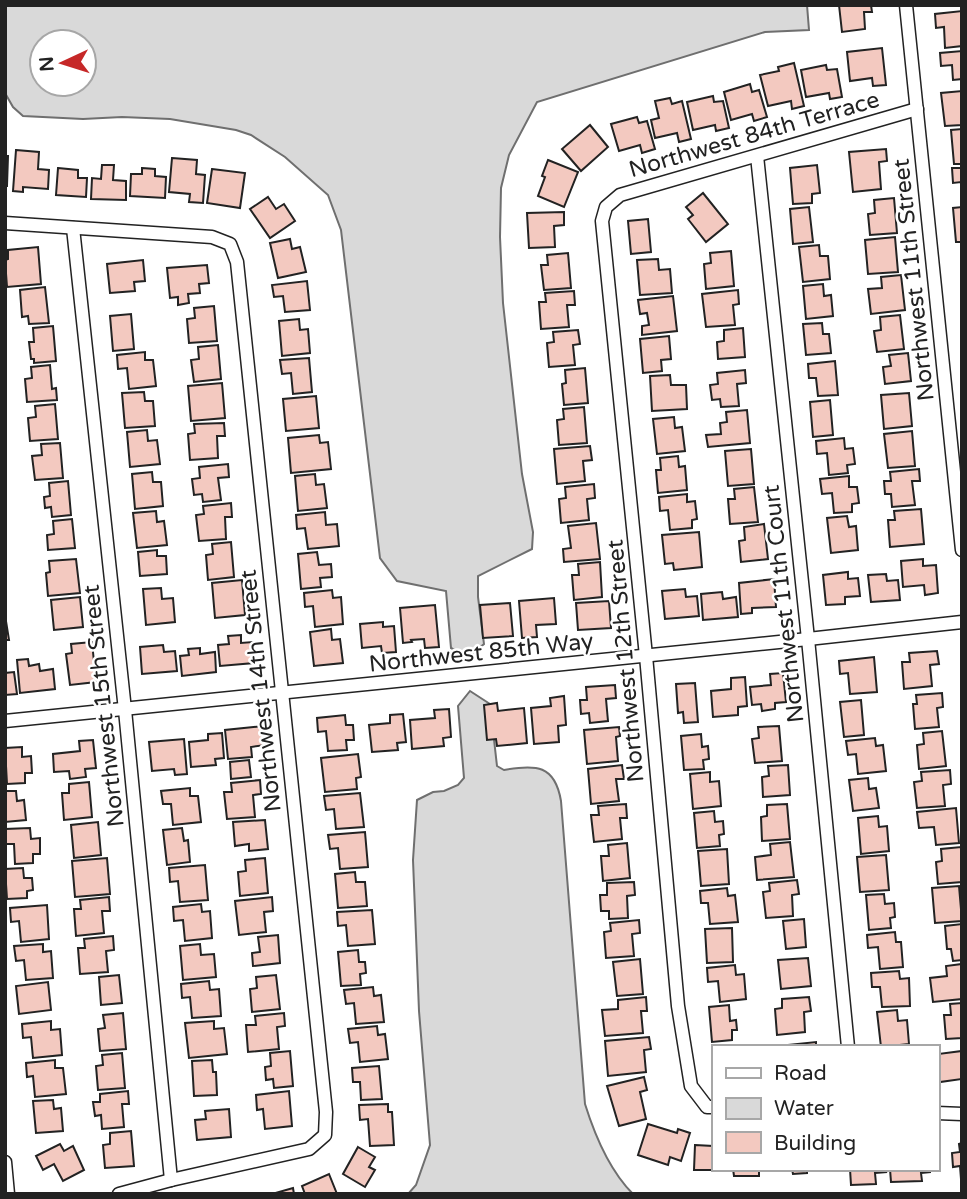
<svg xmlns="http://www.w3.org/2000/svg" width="967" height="1199" viewBox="0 0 967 1199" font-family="'Varela Round',sans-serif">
	<rect width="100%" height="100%" fill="#fff"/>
	<g fill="#d9d9d9" stroke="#6f6f6f" stroke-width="2" fill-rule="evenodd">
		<path d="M5 5H807L809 30 765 32 537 102 509 155 501 188 500 237 503 303 522 474 533 532 532 549 478 576V597L484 644 468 657 451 648 446 591 397 581 380 558 341 230 328 195 285 157 251 135 236 130 170 119 122 117 83 119 23 116 13 107 5 93ZM42 42H84V84H42Z"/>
		<path d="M470 691 490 704 497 766 504 770C536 764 555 765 561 801L585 1104C595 1136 609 1170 633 1194H408L416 1185 430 1145 419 1011 413 860 417 800 433 792 444 791 458 785 464 778 458 706Z"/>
	</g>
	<g fill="#f3c9c0" stroke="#222" stroke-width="2">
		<path d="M839 5H871L872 12H864L865 29 842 32Z"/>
		<path d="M962 11V46L945 48 944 27 936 28 935 14Z"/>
		<path d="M882 48 886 85 873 86 872 78 850 81 847 52Z"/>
		<path d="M962 51V79L953 80 952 65 941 66 940 53Z"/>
		<path d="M794 63 804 106 792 109 791 101 768 106 760 75 779 71 778 67Z"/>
		<path d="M826 65 827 70 837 69 842 97 830 99 829 93 806 97 801 70Z"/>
		<path d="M750 84 752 92 759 90 767 117 754 121 752 114 731 120 724 92Z"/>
		<path d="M962 91V125L945 126 941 93Z"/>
		<path d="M713 96 714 102 723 101 729 128 716 131 715 125 693 130 687 102Z"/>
		<path d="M670 98 672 104 682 101 691 139 679 142 677 133 655 138 651 120 659 118 655 101Z"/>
		<path d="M637 117 639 123 647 121 655 149 642 153 640 145 619 151 611 124Z"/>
		<path d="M590 125 608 147 581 171 562 149Z"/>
		<path d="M962 129V164H954L951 130Z"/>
		<path d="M886 149 887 161 879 162 881 189 853 192 849 152Z"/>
		<path d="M16 150 39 152 38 169 49 170 48 189 23 187V192L13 191Z"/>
		<path d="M5 156H8L7 186H5Z"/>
		<path d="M172 158 197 160 196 174 205 175 203 203 189 202 190 194 169 192Z"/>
		<path d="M548 160 578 172 564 207 538 196 545 177 542 176Z"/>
		<path d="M102 165H114L113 180 126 181V200L91 199 92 178 101 179Z"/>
		<path d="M817 165 820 193 812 194V203L793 204 790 168Z"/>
		<path d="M58 168 78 170V178H87L86 197 56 195Z"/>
		<path d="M142 168 155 169V176L166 177 165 198 130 196 131 174H142Z"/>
		<path d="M952 168H962V188L961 182 953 183Z"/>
		<path d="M212 169 245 173 240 208 207 203Z"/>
		<path d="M703 193 728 224 706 242 688 219 693 215 686 207Z"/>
		<path d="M268 197 276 209 284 204 295 221 270 238 250 209Z"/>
		<path d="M894 198 897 233 870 235 868 214 875 213 874 200Z"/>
		<path d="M809 207 813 242 793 244 790 209Z"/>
		<path d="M962 207V242H956L953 208Z"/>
		<path d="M564 212V225L554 226 555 247 529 248 527 213Z"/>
		<path d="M648 219 651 252 631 254 628 221Z"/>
		<path d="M895 237 898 272 868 274 865 240Z"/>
		<path d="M290 239 292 249 300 247 306 272 278 278 270 243Z"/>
		<path d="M819 245 820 256H828L830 279 803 282 799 247Z"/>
		<path d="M38 247 41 284 7 287 5 260 8 259V250Z"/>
		<path d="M731 251 734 286 706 289 704 264 711 263 710 253Z"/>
		<path d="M568 253 571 288 544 290 541 265H548L547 255Z"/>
		<path d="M658 259 659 270 670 269 672 293 640 295 637 260Z"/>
		<path d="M143 260 145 281 134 282 135 291 110 293 107 264Z"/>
		<path d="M207 265 209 283 199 284 200 293 188 294 189 303 178 305V297L170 298 167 268Z"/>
		<path d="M901 275 905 310 871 314 868 289 882 288 881 277Z"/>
		<path d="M307 281 310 310 285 312 283 296 274 297 272 285Z"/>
		<path d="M823 284 824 296 831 295 833 316 806 319 803 286Z"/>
		<path d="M45 287 49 323 29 324 28 316 22 317 20 290Z"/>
		<path d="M738 290 739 304 733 305 735 325 706 327 702 294Z"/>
		<path d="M574 291 575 305H567L569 327 541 329 539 302H546L545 293Z"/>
		<path d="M673 296 677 331 642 335V326L649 325 647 313 640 314 638 300Z"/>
		<path d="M214 306 217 341 189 343 187 319 195 318 194 308Z"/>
		<path d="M131 314 134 349 113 351 110 316Z"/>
		<path d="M900 315 904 349 877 352 874 331 881 330 880 317Z"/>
		<path d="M299 319 300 330 308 329 310 353 282 356 279 321Z"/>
		<path d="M822 323 823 334H829L831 353 806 355 803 324Z"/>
		<path d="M53 326 56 361 34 363V359H31L29 342H34L33 328Z"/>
		<path d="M743 328 745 357 718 359 717 342 724 341V330Z"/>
		<path d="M578 330 580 344 573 345 575 365 549 367 547 343 554 342 553 332Z"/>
		<path d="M669 336 671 359 661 360 662 371 643 373 640 339Z"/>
		<path d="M218 345 221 379 194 382 191 360 199 359 198 347Z"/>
		<path d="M145 352V360H153L156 386 129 389 127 368 118 369 117 355Z"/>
		<path d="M908 353 911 381 885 384 883 367 891 366 889 355Z"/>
		<path d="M309 358 312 392 293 394 291 373 282 374 280 360Z"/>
		<path d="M835 361 838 395 818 396 816 378H809L808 364Z"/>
		<path d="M50 365 52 389 56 388 57 400 27 402 25 379 32 378 31 367Z"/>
		<path d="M585 368 588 403 564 405 562 384 566 383 565 370Z"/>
		<path d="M745 370 746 383 737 384 739 406 721 407 720 399 712 400 710 385 718 384 717 373Z"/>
		<path d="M670 375 671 385H686L687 409 652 411 650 376Z"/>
		<path d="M222 383 225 418 191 421 188 386Z"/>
		<path d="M144 392 145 401H153L155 426 125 428 122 393Z"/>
		<path d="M909 393 912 426 884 429 881 395Z"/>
		<path d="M316 396 319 428 286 431 283 399Z"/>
		<path d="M830 400 833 435 813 437 810 402Z"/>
		<path d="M55 404 58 439 30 441 28 418 36 417 35 406Z"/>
		<path d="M584 407 587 443 559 445 557 420 564 419 563 409Z"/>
		<path d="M747 410 750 443 708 447 706 435 721 434 720 423 727 422 726 412Z"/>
		<path d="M674 417 675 428 682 427 685 451 657 454 653 419Z"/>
		<path d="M224 423 225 436H217L218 458 190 460 188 434 195 433 194 424Z"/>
		<path d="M147 430 148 441 157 440 160 464 130 467 127 432Z"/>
		<path d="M912 431 915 466 888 468 884 434Z"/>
		<path d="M319 435 320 443 328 442 331 469 291 473 288 438Z"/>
		<path d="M844 438 845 449 853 448 855 464 847 465 848 473 829 475 827 453 817 454 816 441Z"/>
		<path d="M60 443 63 478 35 480 32 456 42 455 41 444Z"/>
		<path d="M590 446 592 460 583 461 585 481 557 484 554 449Z"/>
		<path d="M751 449 754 484 728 486 725 451Z"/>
		<path d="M678 456 679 467 685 466 687 490 658 493 656 470H661L660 458Z"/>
		<path d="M228 464 229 477 218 478 221 500 203 502 202 494 194 495 192 479 200 478 199 467Z"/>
		<path d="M919 469 920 481H912L915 505 892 507 891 494H885L884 481H891L890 472Z"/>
		<path d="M152 472 153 482H161L163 506 135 509 132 474Z"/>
		<path d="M315 474 316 485 324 484 327 508 298 511 295 476Z"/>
		<path d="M849 476V487H857L859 503 852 504V512L834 513 832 493 822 494 820 479Z"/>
		<path d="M68 481 71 515 52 517 51 507 45 508 44 497 50 496 49 483Z"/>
		<path d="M594 484 595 498 587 499 589 520 561 523 559 499 566 498 565 487Z"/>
		<path d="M754 487 758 522 730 524 728 499H735L734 489Z"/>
		<path d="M687 494V502L695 501 697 519 692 520V528L670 530 668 510 660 511 659 497Z"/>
		<path d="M231 503 232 517H225L226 539 199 541 196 515 204 514 203 506Z"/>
		<path d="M921 509 924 544 890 547 888 520H895L894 511Z"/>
		<path d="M156 511 157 522 164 521 167 545 137 548 133 513Z"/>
		<path d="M325 512 326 525 337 524 339 546 308 549 305 528 297 529 296 515Z"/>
		<path d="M847 516 849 527 856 526 858 550 831 553 827 518Z"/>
		<path d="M72 519 75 548 48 550 47 535 54 534 53 521Z"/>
		<path d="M596 523 600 559 564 562 563 549 571 548 568 526Z"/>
		<path d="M764 524 768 559 741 562 739 541 745 540 744 527Z"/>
		<path d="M699 532 702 567 674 570 673 563 665 564 662 535Z"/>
		<path d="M231 542 234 577 208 580 206 555 213 554 212 544Z"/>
		<path d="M157 550V556H166L167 574 140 576 138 552Z"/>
		<path d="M317 552 319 565 331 564 332 577 320 578 321 587 301 589 298 554Z"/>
		<path d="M76 559 80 593 48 596 46 573 50 572 49 561Z"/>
		<path d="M923 559V566L936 565 938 593 925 595 924 585 903 587 901 561Z"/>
		<path d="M600 562 602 597 574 600 572 575H579L578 564Z"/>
		<path d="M848 572V579L858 578 860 596 845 597V604L826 605 823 575Z"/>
		<path d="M886 574 887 581 898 580 900 600 871 602 868 575Z"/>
		<path d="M774 579 776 607 752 608V613L741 614 739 583Z"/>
		<path d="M242 580 245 615 215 618 212 583Z"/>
		<path d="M161 588 162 599 173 598 175 622 146 625 143 589Z"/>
		<path d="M685 589 686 597 697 596 699 616 665 619 662 591Z"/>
		<path d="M332 590 333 598 341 597 343 624 315 627 313 606 305 607 304 593Z"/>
		<path d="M722 592 723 599 736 597 738 617 703 620 701 594Z"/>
		<path d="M80 597 83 627 54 630 51 600Z"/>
		<path d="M554 598 556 624 536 625 537 637 522 638 519 601Z"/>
		<path d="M609 601 611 628 578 630 576 603Z"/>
		<path d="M510 603 513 636 483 638 480 605Z"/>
		<path d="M435 605 439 647 425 648 424 639 411 640 412 642 403 643 400 608Z"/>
		<path d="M5 615 9 640H5Z"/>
		<path d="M383 622V627L394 626 396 652 382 653 381 646 362 648 360 624Z"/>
		<path d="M331 629 332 640 340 639 343 663 314 666 310 632Z"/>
		<path d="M241 635V643L253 642 254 663 220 666 218 645 229 644 228 636Z"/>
		<path d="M92 642 96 682 70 685 66 654 72 653 71 644Z"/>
		<path d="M163 645 164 652 175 651 177 671 142 674 140 647Z"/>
		<path d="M200 648V654L215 652 216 672 182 676 180 656 189 655 188 649Z"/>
		<path d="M937 651 939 664 930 665 932 686 904 689 902 662H910L909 653Z"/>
		<path d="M874 657 877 692 850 694 848 673 840 674 839 661Z"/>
		<path d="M28 659 29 666 39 664 40 671 53 669 55 689 20 693 17 660Z"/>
		<path d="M14 672 17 694 5 695V673Z"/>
		<path d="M783 673 786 702 775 703V709L762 711 761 704 752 705 750 687 771 685 770 674Z"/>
		<path d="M745 677 747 706 738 707V715L713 717 711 691 731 689V678Z"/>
		<path d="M695 683 698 722 684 723 683 712 678 713 676 684Z"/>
		<path d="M615 685 616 698 606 699 608 721 590 723 589 713 581 714 580 700H587L586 687Z"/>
		<path d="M942 693 943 707 937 708 939 727 915 729 913 704H917L916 695Z"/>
		<path d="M564 696 566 725 558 726 559 742 534 744 531 708 551 706 550 698Z"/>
		<path d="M861 700 864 735 844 737 840 702Z"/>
		<path d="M497 703 498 711 524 708 527 743 497 746 496 739 487 740 484 705Z"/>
		<path d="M449 709 451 737 443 738 444 746 412 749 410 720 435 718 434 710Z"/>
		<path d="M403 714 406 742 397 743 398 750 372 752 369 725 390 723V715Z"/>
		<path d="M345 715 346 725H353L354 740H346L347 750 328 751 326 731 318 732 317 718Z"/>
		<path d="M264 726 266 745 251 747 252 757 228 759 225 730Z"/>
		<path d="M779 726 782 761 755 763 752 739 759 738 758 727Z"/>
		<path d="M619 727 620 736 616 737 618 761 587 764 584 730Z"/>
		<path d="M942 731 946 766 919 769 917 745 924 744 923 733Z"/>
		<path d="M222 733 224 758 215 759 216 765 191 767 189 742 208 740V734Z"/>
		<path d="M701 734 702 747 708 746 709 759 703 760 704 769 684 770 681 736Z"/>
		<path d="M875 738 876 746 883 745 886 771 858 774 856 754 848 755 846 741Z"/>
		<path d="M184 739 187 774 175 775 174 769 152 771 149 742Z"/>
		<path d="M93 740 96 768 85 769 86 777 70 779 69 771 54 772 53 754 80 751 79 741Z"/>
		<path d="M22 747V757L31 756 32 773H25V783L7 784 5 748Z"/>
		<path d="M358 754 361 777 356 778 357 789 325 792 321 758Z"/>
		<path d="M249 760 251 777 231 779 230 762Z"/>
		<path d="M622 765 624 779H616L619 801 591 804 588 769Z"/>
		<path d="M788 765 790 795 763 797 762 777 769 776 768 766Z"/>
		<path d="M950 770 951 784 943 785 945 806 917 808 914 782 922 781 921 772Z"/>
		<path d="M710 772V782L719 781 721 806 693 809 690 774Z"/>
		<path d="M868 778 869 789 876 788 879 808 853 811 849 780Z"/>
		<path d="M260 780 261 794 253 795 255 817 227 819 224 792H232L231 783Z"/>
		<path d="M89 782 92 817 64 820 62 793H69V784Z"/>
		<path d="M190 788V796H198L201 822 173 825 171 804H163L161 791Z"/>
		<path d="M5 791H16L17 801 24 800 26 820 5 822Z"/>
		<path d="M360 793 364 827 336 829 334 809 326 810 324 796Z"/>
		<path d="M626 804 627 818H620L622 839 594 842 591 815H599L598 806Z"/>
		<path d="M787 804 790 839 762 841 761 817 767 816V805Z"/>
		<path d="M956 808 959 843 936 845 934 827 919 828 917 812Z"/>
		<path d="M714 811 715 822 723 821 724 834 719 835 720 846 697 848 694 813Z"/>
		<path d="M878 816 879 827 887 826 889 851 861 854 858 818Z"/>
		<path d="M265 820 268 849 249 851V844L235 846 233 822Z"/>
		<path d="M98 822 101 855 74 858 71 825Z"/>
		<path d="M30 828 31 839 40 838V854H33V863L15 864 14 844H5V829Z"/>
		<path d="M182 828 184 841 188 840 190 862 167 865 163 830Z"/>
		<path d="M365 832 368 867 340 869 338 848 330 849 328 835Z"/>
		<path d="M790 842 794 877 757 880 755 857 771 855 770 844Z"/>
		<path d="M627 843 630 878 603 881 601 856H609L608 845Z"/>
		<path d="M961 847 962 882 938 884 936 862 942 861 941 849Z"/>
		<path d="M727 849 729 884 701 886 698 851Z"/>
		<path d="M886 855 889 890 860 892 857 857Z"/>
		<path d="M107 858 110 894 75 897 72 861Z"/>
		<path d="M265 858 268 893 240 896 238 872 246 871 245 860Z"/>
		<path d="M205 865 208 900 180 902 178 881 170 882 169 868Z"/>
		<path d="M23 868 24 878H32L33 890 27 891V898L7 899 5 869Z"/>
		<path d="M355 872 356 882H365L367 906 338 908 335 874Z"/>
		<path d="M797 880 799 894 792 895 793 916 766 918 763 892 770 891 769 883Z"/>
		<path d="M634 882 635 895 627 896 628 918 609 919V911H601L600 895H607V883Z"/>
		<path d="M959 886 962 921 935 923 932 888Z"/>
		<path d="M727 888 728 896 735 895 738 922 710 924 708 903H701L700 891Z"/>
		<path d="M884 894 885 904 894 903 895 917 890 918 891 928 869 930 866 895Z"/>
		<path d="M109 897 110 911H102L104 933 76 936 74 909H81L80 900Z"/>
		<path d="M272 897 273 911 264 912 266 932 239 935 235 901Z"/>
		<path d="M201 904 202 912 210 911 212 938 185 941 183 920 174 921 173 907Z"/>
		<path d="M47 905 49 939 21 942 19 921 11 922 10 908Z"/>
		<path d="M372 910 375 944 348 946 346 925 338 926 337 912Z"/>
		<path d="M804 919 806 947 786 949 783 921Z"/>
		<path d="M639 920 640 933 632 934 634 956 606 958 604 932 611 931 610 923Z"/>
		<path d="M962 924V960L953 961 951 949H947L945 926Z"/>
		<path d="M732 928 733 962 707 963 705 929Z"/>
		<path d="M895 932 896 942H901L903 967 880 969 878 947 868 948 867 935Z"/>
		<path d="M278 935 280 963 253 966 252 953 260 952 258 937Z"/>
		<path d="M113 936 114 950 106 951 108 972 80 974 78 948H85L84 939Z"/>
		<path d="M43 944V952L51 951 53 978 26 980 24 960 16 961 14 946Z"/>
		<path d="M200 944 201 955 214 954 216 977 183 980 180 946Z"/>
		<path d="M358 950 359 962H365L366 973 360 974 361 985 341 986 338 952Z"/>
		<path d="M808 958 811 986 781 989 778 960Z"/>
		<path d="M640 959 643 994 617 996 613 962Z"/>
		<path d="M962 964V999L933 1002 930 978 947 976 946 966Z"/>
		<path d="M735 965 736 975 744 974 746 999 720 1002 718 981 708 982 707 968Z"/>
		<path d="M899 971 900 979 909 978 910 1006 882 1007 880 987H872L871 973Z"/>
		<path d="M119 975 122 1003 101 1005 99 977Z"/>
		<path d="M276 975 280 1009 252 1012 250 989 257 988 256 977Z"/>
		<path d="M209 981 210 990 219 989 221 1016 192 1018 190 997 182 998 181 984Z"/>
		<path d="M48 982 51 1010 19 1014 16 986Z"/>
		<path d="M373 987 374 996 381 995 384 1022 356 1024 354 1003 346 1004 344 990Z"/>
		<path d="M646 997 647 1011H641L643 1033 605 1036 602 1010 618 1009V1000Z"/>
		<path d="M809 997 811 1011 804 1012 805 1032 777 1035 775 1009 782 1008V999Z"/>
		<path d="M962 1003V1038L946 1039 944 1015H951L950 1004Z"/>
		<path d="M729 1005 730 1021 736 1020 737 1030H732V1040L712 1042 709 1007Z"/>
		<path d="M897 1010 898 1021 907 1020 909 1044 881 1047 877 1012Z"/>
		<path d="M123 1013 126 1049 100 1051 98 1029 105 1028 103 1015Z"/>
		<path d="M284 1013 285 1026 277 1027 279 1049 248 1052 246 1025H256L255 1016Z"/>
		<path d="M51 1021V1030L60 1029 62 1055 33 1058 31 1037 23 1038 22 1024Z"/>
		<path d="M214 1021V1029L224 1028 227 1054 189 1058 185 1023Z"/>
		<path d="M377 1026 378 1035 385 1034 388 1059 360 1062 358 1042 350 1043 348 1029Z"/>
		<path d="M649 1037 651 1049 644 1050 646 1072 608 1076 605 1041Z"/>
		<path d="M816 1042V1047H779V1046Z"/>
		<path d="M290 1051 293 1086 274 1088 273 1079 266 1080 265 1067 271 1066 270 1053Z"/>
		<path d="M962 1051V1079L940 1082 938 1054Z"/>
		<path d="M122 1053 125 1088 98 1090 96 1066 103 1065 102 1055Z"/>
		<path d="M55 1060V1068H63L66 1094 35 1097 33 1076 27 1077 26 1063Z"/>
		<path d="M212 1060 213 1072H216L217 1095 194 1096 192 1061Z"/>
		<path d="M379 1066 382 1099 361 1100 360 1082H353L352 1068Z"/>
		<path d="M644 1077 647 1090 640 1092 646 1119 619 1126 607 1086Z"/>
		<path d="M128 1091 129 1104H122L124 1127 102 1129 101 1115 95 1116 93 1102H100V1094Z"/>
		<path d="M289 1091 292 1126 265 1129 263 1109 257 1110 256 1095Z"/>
		<path d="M53 1100 54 1109 61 1108 63 1131 36 1133 33 1101Z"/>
		<path d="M388 1104V1112H392L394 1145 370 1146 368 1119 360 1120 359 1105Z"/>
		<path d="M229 1109 231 1137 197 1140 195 1120 206 1119 205 1111Z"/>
		<path d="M648 1124 677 1133 678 1129 690 1133 681 1161 670 1157 668 1165 638 1155Z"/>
		<path d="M131 1131 134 1166 105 1168 103 1145 110 1144V1133Z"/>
		<path d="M962 1143V1179H961L960 1166 953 1167 952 1153 960 1152 959 1144Z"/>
		<path d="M60 1144 64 1151 73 1146 84 1170 63 1181 54 1164 43 1170 36 1156Z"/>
		<path d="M695 1145 713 1146V1169L718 1170H694Z"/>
		<path d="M358 1147 375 1157 369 1167 375 1170 365 1187 343 1174Z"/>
		<path d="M733 1169H759V1176H734Z"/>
		<path d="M792 1169H807V1173L793 1174Z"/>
		<path d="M850 1169H885L886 1172 875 1173 876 1184 851 1185Z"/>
		<path d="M890 1169H930V1172L921 1173 922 1181 891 1182Z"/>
		<path d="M329 1174 337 1194H305L302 1186Z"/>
		<path d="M293 1188 294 1194H272Z"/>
	</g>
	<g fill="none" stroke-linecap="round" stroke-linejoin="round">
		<defs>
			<g id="minor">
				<path d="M906 5 962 550"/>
				<path d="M757 156 808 639 848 1047"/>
				<path d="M5 223 212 237 230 244 237 262 326 1112 325 1135 309 1149 171 1180 119 1194"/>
				<path d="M73 228 125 710 171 1180"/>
				<path d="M5 721 808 639 962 622"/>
				<path d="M713 1107H707L691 1086 678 1006 646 656 602 221 606 207 620 195 917 109"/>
				<path d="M937 1113 962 1114"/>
				<path d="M5 1162 8 1194"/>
			</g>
		</defs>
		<use href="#minor" stroke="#222" stroke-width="15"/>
		<use href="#minor" stroke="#fff" stroke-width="12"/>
	</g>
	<g text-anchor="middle" stroke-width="5" stroke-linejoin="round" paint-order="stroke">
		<g font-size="23" fill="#222" stroke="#fff">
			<text transform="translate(754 134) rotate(-16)" y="8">Northwest 84th Terrace</text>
			<text transform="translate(913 280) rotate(-96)" y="8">Northwest 11th Street</text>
			<text transform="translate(783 604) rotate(-96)" y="8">Northwest 11th Court</text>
			<text transform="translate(481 652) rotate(-6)" y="8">Northwest 85th Way</text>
			<text transform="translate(625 661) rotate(-95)" y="8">Northwest 12th Street</text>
			<text transform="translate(260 691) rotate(-96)" y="8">Northwest 14th Street</text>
			<text transform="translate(103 706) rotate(-96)" y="8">Northwest 15th Street</text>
		</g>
	</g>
	<rect width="967" height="1199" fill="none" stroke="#222222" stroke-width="14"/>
	<rect x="712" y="1045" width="228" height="126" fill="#ffffff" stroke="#a7a7a7" stroke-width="2"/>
	<rect x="726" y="1068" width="35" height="10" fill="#ffffff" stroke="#a7a7a7" stroke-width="2"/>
	<text x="774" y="1080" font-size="21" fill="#222222">Road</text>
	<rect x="726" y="1098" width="35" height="21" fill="#d9d9d9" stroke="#a7a7a7" stroke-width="2"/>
	<text x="774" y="1115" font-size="21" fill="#222222">Water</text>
	<rect x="726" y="1132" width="35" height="21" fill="#f3c9c0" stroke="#a7a7a7" stroke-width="2"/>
	<text x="774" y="1150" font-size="21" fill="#222222">Building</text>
	<g transform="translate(63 63) rotate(266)"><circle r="33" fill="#ffffff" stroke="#a7a7a7" stroke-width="2"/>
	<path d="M0-5L12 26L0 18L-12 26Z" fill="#c62828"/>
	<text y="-10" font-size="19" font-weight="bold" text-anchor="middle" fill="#222222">N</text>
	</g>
</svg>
